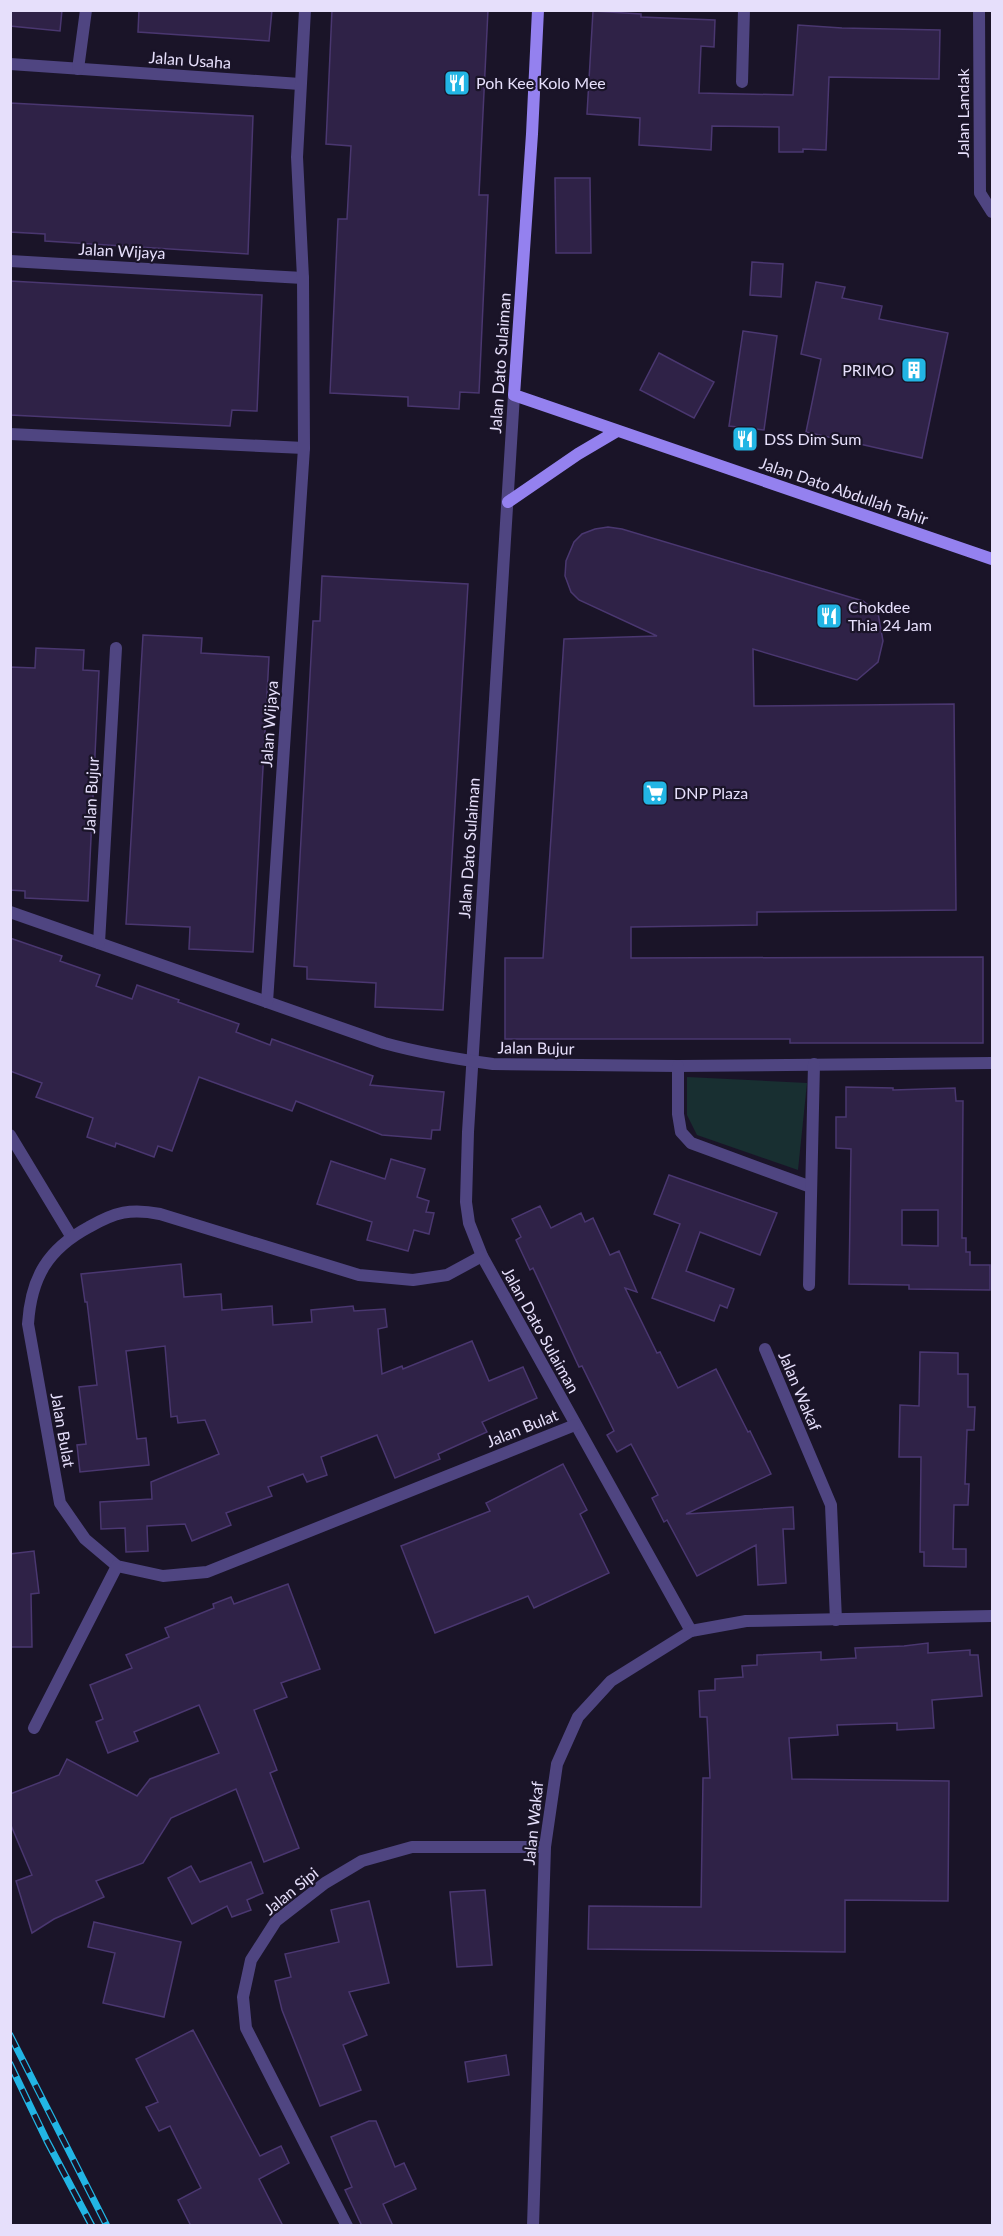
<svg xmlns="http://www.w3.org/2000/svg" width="1003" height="2236" viewBox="0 0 1003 2236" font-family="Lato,sans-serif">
	<rect width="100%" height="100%" fill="#1a1428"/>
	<path fill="#182f31" d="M687 1077 807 1083 798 1170 697 1135 687 1115Z"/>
	<g fill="#2f2247" stroke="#4a3770" stroke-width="1.5" fill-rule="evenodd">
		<path d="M10 10H62L60 31 10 26Z"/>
		<path d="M139 10H272L269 41 138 32Z"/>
		<path d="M332 10H488L479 195H488L479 393 460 392 459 409 408 406V397L330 393 338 219H347L351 146 326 144Z"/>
		<path d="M593 11 641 14V17L715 20 714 47 701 46 699 93 793 95 798 25 842 28 940 30 939 79 829 77 826 150 803 149V152H779V127L712 126 711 150 639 145 640 118 587 114Z"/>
		<path d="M10 103 253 116 248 254 45 241V234L10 232Z"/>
		<path d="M555 178H590L591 253H556Z"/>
		<path d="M752 262 783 264 781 297 750 295Z"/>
		<path d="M10 281 262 295 257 411 232 410 230 426 10 415Z"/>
		<path d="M816 282 845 287 842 298 882 306 879 319 948 333 922 458 806 432 821 359 801 354Z"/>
		<path d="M743 331 777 336 764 430 729 426Z"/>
		<path d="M659 353 714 382 694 418 640 390Z"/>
		<path d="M608 527 622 529 863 601 878 613 883 641 878 662 857 680 753 649 754 706 954 704 956 910 757 912V925L631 927V958L983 957V1043H790V1039H505V958H543L564 639 657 636 579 600 571 592 565 576 566 561 574 542 582 534 595 529Z"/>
		<path d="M322 576 468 584 443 1010 375 1007 376 983 307 979V967L294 966 313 621H320Z"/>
		<path d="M143 635 202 638 201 653 269 657 253 952 189 949 190 927 126 924Z"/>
		<path d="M36 648 84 650 83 670 99 671 88 901 25 898V891L10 890V667L35 668Z"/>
		<path d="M10 938 62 956 60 961 100 975 96 986 132 999 137 985 179 1000 178 1002 239 1024 236 1032 270 1045 272 1039 373 1076 370 1085 444 1092 440 1130H432L431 1139 382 1135 296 1101 292 1111 199 1077 172 1151 158 1146 154 1157 116 1143 115 1147 87 1137 93 1118 36 1097 42 1083 10 1071Z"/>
		<path d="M846 1087 893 1088V1090L955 1088 956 1101H963L962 1238H966V1252H970V1265H990V1290L909 1289V1285L849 1284 851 1149 836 1148V1117H846ZM902 1210H938V1246L902 1245Z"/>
		<path d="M391 1159 425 1169 417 1197 429 1201 426 1212 434 1213 429 1234 414 1230 408 1251 367 1240 372 1222 317 1204 331 1161 385 1179Z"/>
		<path d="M669 1175 777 1213 760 1255 700 1232 686 1271 734 1289 727 1308 720 1305 714 1321 652 1298 680 1224 654 1214Z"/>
		<path d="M540 1206 551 1228 581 1213 585 1222 593 1218 610 1255 619 1251 637 1292 625 1288 657 1353 660 1352 678 1388 716 1369 748 1432 750 1431 771 1474 686 1514 793 1507 794 1529H783L786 1583 758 1585 756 1545 697 1576 667 1520 664 1522 652 1498 658 1495 631 1444 617 1452 607 1435 614 1431 582 1366 579 1367 533 1268 530 1270 516 1240 521 1237 512 1219Z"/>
		<path d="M181 1264 184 1297 221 1294 222 1310 272 1306 273 1325 312 1322 311 1310 353 1306 354 1311 385 1309 387 1327 378 1329 382 1374 402 1366 403 1369 472 1341 489 1381 523 1367 537 1398 482 1422 487 1432 438 1454 440 1459 395 1478 377 1435 321 1457 327 1475 307 1482 303 1474 268 1487 272 1496 226 1513 231 1525 192 1541 185 1524 147 1526 148 1551 126 1552 125 1528 101 1529 100 1502 152 1499 151 1482 219 1454 205 1420 178 1423 177 1416 171 1417 165 1346 126 1351 137 1439 146 1438 149 1465 80 1472 77 1445 86 1444 79 1387 97 1385 87 1302H85L81 1274Z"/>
		<path d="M920 1352 958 1353V1374H968V1407H975L974 1430H967L965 1484H969L968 1505H954L953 1549H966V1567L924 1566V1552H920L921 1457H899L900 1405 919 1406Z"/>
		<path d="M563 1464 587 1510 580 1514 609 1573 534 1608 528 1596 435 1633 401 1546 490 1511 486 1503Z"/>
		<path d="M34 1551 39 1593 31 1594 32 1647H10V1554Z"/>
		<path d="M288 1584 320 1669 281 1683 287 1697 254 1710 277 1770 270 1773 299 1848 264 1862 236 1789 171 1818 143 1863 96 1881 104 1897 54 1919 32 1933 16 1881 32 1875 10 1823V1794L59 1775 67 1759 137 1796 150 1779 219 1753 199 1705 134 1732 138 1741 108 1753 96 1722 103 1719 90 1685 132 1668 126 1655 169 1637 165 1628 214 1608 213 1604 231 1597 234 1604Z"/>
		<path d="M928 1643V1653L970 1650V1655H978L982 1696 932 1700 934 1728 897 1730V1723L837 1725 838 1735 789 1738 792 1779 949 1781 948 1901 845 1900V1952L588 1949 589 1906 701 1907 703 1778H710L707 1717H700L699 1691 715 1690V1679L743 1677 742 1666 757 1665V1655L821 1652V1660L856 1658 855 1648 904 1646Z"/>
		<path d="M251 1862 263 1893 247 1900 251 1910 232 1917 227 1906 192 1924 168 1878 191 1866 200 1882Z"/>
		<path d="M485 1890 492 1965 457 1967 450 1892Z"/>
		<path d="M369 1901 389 1983 349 1992 367 2035 343 2045 361 2090 320 2106 282 2010 275 1981 291 1977 285 1954 339 1942 331 1910Z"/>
		<path d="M94 1922 181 1942 164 2017 103 2003 115 1953 88 1947Z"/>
		<path d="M193 2030 260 2156 281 2146 289 2163 259 2179 283 2226H191L178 2200 201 2188 170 2126 159 2131 146 2107 158 2102 136 2059Z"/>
		<path d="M506 2055 509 2075 468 2082 465 2062Z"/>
		<path d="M369 2121H376L395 2167 404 2163 416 2189 383 2204 393 2226H362L345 2190 352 2187 331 2137Z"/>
	</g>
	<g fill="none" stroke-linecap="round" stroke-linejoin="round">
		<g stroke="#4f4581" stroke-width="12">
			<path d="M979 10 980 193 992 212"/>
			<path d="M10 64 300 84"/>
			<path d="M78 69 86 10"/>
			<path d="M742 82 744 10"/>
			<path d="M10 261 303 278"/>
			<path d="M514 395 468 1132 466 1202 469 1223 482 1256 691 1631"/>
			<path d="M10 434 304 448"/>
			<path d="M10 912 384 1043C420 1053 456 1059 493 1064L678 1066 992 1063"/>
			<path d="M99 943 116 648"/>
			<path d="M267 1002 304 448 303 278 297 157 305 10"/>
			<path d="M678 1066V1114L681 1132 691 1143 811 1187"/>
			<path d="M10 1135 71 1236"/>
			<path d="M482 1256 447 1275 413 1280 359 1275 160 1214C131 1208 115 1212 89 1227 48 1249 31 1277 28 1324L60 1503 85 1539 117 1566 163 1576 207 1572 575 1425"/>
			<path d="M809 1285 814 1064"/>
			<path d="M765 1349 831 1505 836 1620"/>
			<path d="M34 1728 117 1566"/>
			<path d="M347 2226 246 2028 243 1997 251 1960 276 1921 325 1883 362 1861 412 1847H545"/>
			<path d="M533 2226 545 1847 557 1764 578 1717 611 1681 691 1631 746 1621 992 1616"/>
		</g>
		<g stroke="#9481ef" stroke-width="12">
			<path d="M538 10 532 134 514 395 992 559"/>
			<path d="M508 502 578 454 617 431"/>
		</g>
		<defs>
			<g id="rail">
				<path d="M10 2035 107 2226"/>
				<path d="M10 2064 47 2141 92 2226"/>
			</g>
		</defs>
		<use href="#rail" stroke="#22b5e4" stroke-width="7"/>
		<use href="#rail" stroke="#1a1428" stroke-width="4.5" stroke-dasharray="14" stroke-linecap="butt"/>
	</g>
	<defs>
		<symbol id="restaurant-square" viewBox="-11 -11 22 22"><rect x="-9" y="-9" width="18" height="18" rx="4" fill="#22b5e4" stroke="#1a1428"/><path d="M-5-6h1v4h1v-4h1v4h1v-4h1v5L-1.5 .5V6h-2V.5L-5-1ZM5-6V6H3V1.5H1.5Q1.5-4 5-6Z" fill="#fff"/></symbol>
		<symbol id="building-square" viewBox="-11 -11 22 22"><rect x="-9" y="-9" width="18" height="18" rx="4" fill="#22b5e4" stroke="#1a1428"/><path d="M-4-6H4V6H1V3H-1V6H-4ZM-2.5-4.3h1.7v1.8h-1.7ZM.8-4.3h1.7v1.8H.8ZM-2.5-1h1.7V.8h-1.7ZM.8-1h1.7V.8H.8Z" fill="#fff"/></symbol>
		<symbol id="supermarket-square" viewBox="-11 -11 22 22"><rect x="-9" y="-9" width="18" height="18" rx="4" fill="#22b5e4" stroke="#1a1428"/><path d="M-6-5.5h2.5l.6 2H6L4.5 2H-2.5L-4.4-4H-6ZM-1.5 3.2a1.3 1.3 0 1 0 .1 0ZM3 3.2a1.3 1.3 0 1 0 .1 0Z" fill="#fff"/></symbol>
	</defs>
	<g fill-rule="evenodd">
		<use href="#restaurant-square" x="442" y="68" width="30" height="30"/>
		<use href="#building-square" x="899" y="355" width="30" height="30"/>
		<use href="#restaurant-square" x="730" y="424" width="30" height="30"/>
		<use href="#restaurant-square" x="814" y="601" width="30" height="30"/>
		<use href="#supermarket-square" x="640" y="778" width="30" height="30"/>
	</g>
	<g text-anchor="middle" stroke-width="4.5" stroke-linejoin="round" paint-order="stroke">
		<g font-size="16" fill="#e6dffb" stroke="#1a1428">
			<text transform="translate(190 60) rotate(4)" y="6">Jalan Usaha</text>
			<text transform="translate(963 113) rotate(-90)" y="6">Jalan Landak</text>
			<text transform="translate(122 251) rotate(3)" y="6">Jalan Wijaya</text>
			<text transform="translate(500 363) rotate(-86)" y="6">Jalan Dato Sulaiman</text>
			<text transform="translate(844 491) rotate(19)" y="6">Jalan Dato Abdullah Tahir</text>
			<text transform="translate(269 724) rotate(-86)" y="6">Jalan Wijaya</text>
			<text transform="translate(91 795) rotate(-87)" y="6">Jalan Bujur</text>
			<text transform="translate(469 848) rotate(-86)" y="6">Jalan Dato Sulaiman</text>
			<text transform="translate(536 1048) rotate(1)" y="6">Jalan Bujur</text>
			<text transform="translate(541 1330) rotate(61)" y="6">Jalan Dato Sulaiman</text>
			<text transform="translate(800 1391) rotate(67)" y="6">Jalan Wakaf</text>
			<text transform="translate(522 1428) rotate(-22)" y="6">Jalan Bulat</text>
			<text transform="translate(63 1430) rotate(80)" y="6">Jalan Bulat</text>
			<text transform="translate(533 1823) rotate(-84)" y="6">Jalan Wakaf</text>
			<text transform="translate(291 1891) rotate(-39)" y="6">Jalan Sipi</text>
		</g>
		<g font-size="16" fill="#e6dffb" stroke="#1a1428" text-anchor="start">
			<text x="476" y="89">Poh Kee Kolo Mee</text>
			<text x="894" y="376" text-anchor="end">PRIMO</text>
			<text x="764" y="445">DSS Dim Sum</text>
			<text x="848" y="613">Chokdee<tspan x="848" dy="18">Thia 24 Jam</tspan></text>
			<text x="674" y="799">DNP Plaza</text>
		</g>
	</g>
	<rect width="1003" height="2236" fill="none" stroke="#e6dffb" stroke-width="24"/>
</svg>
